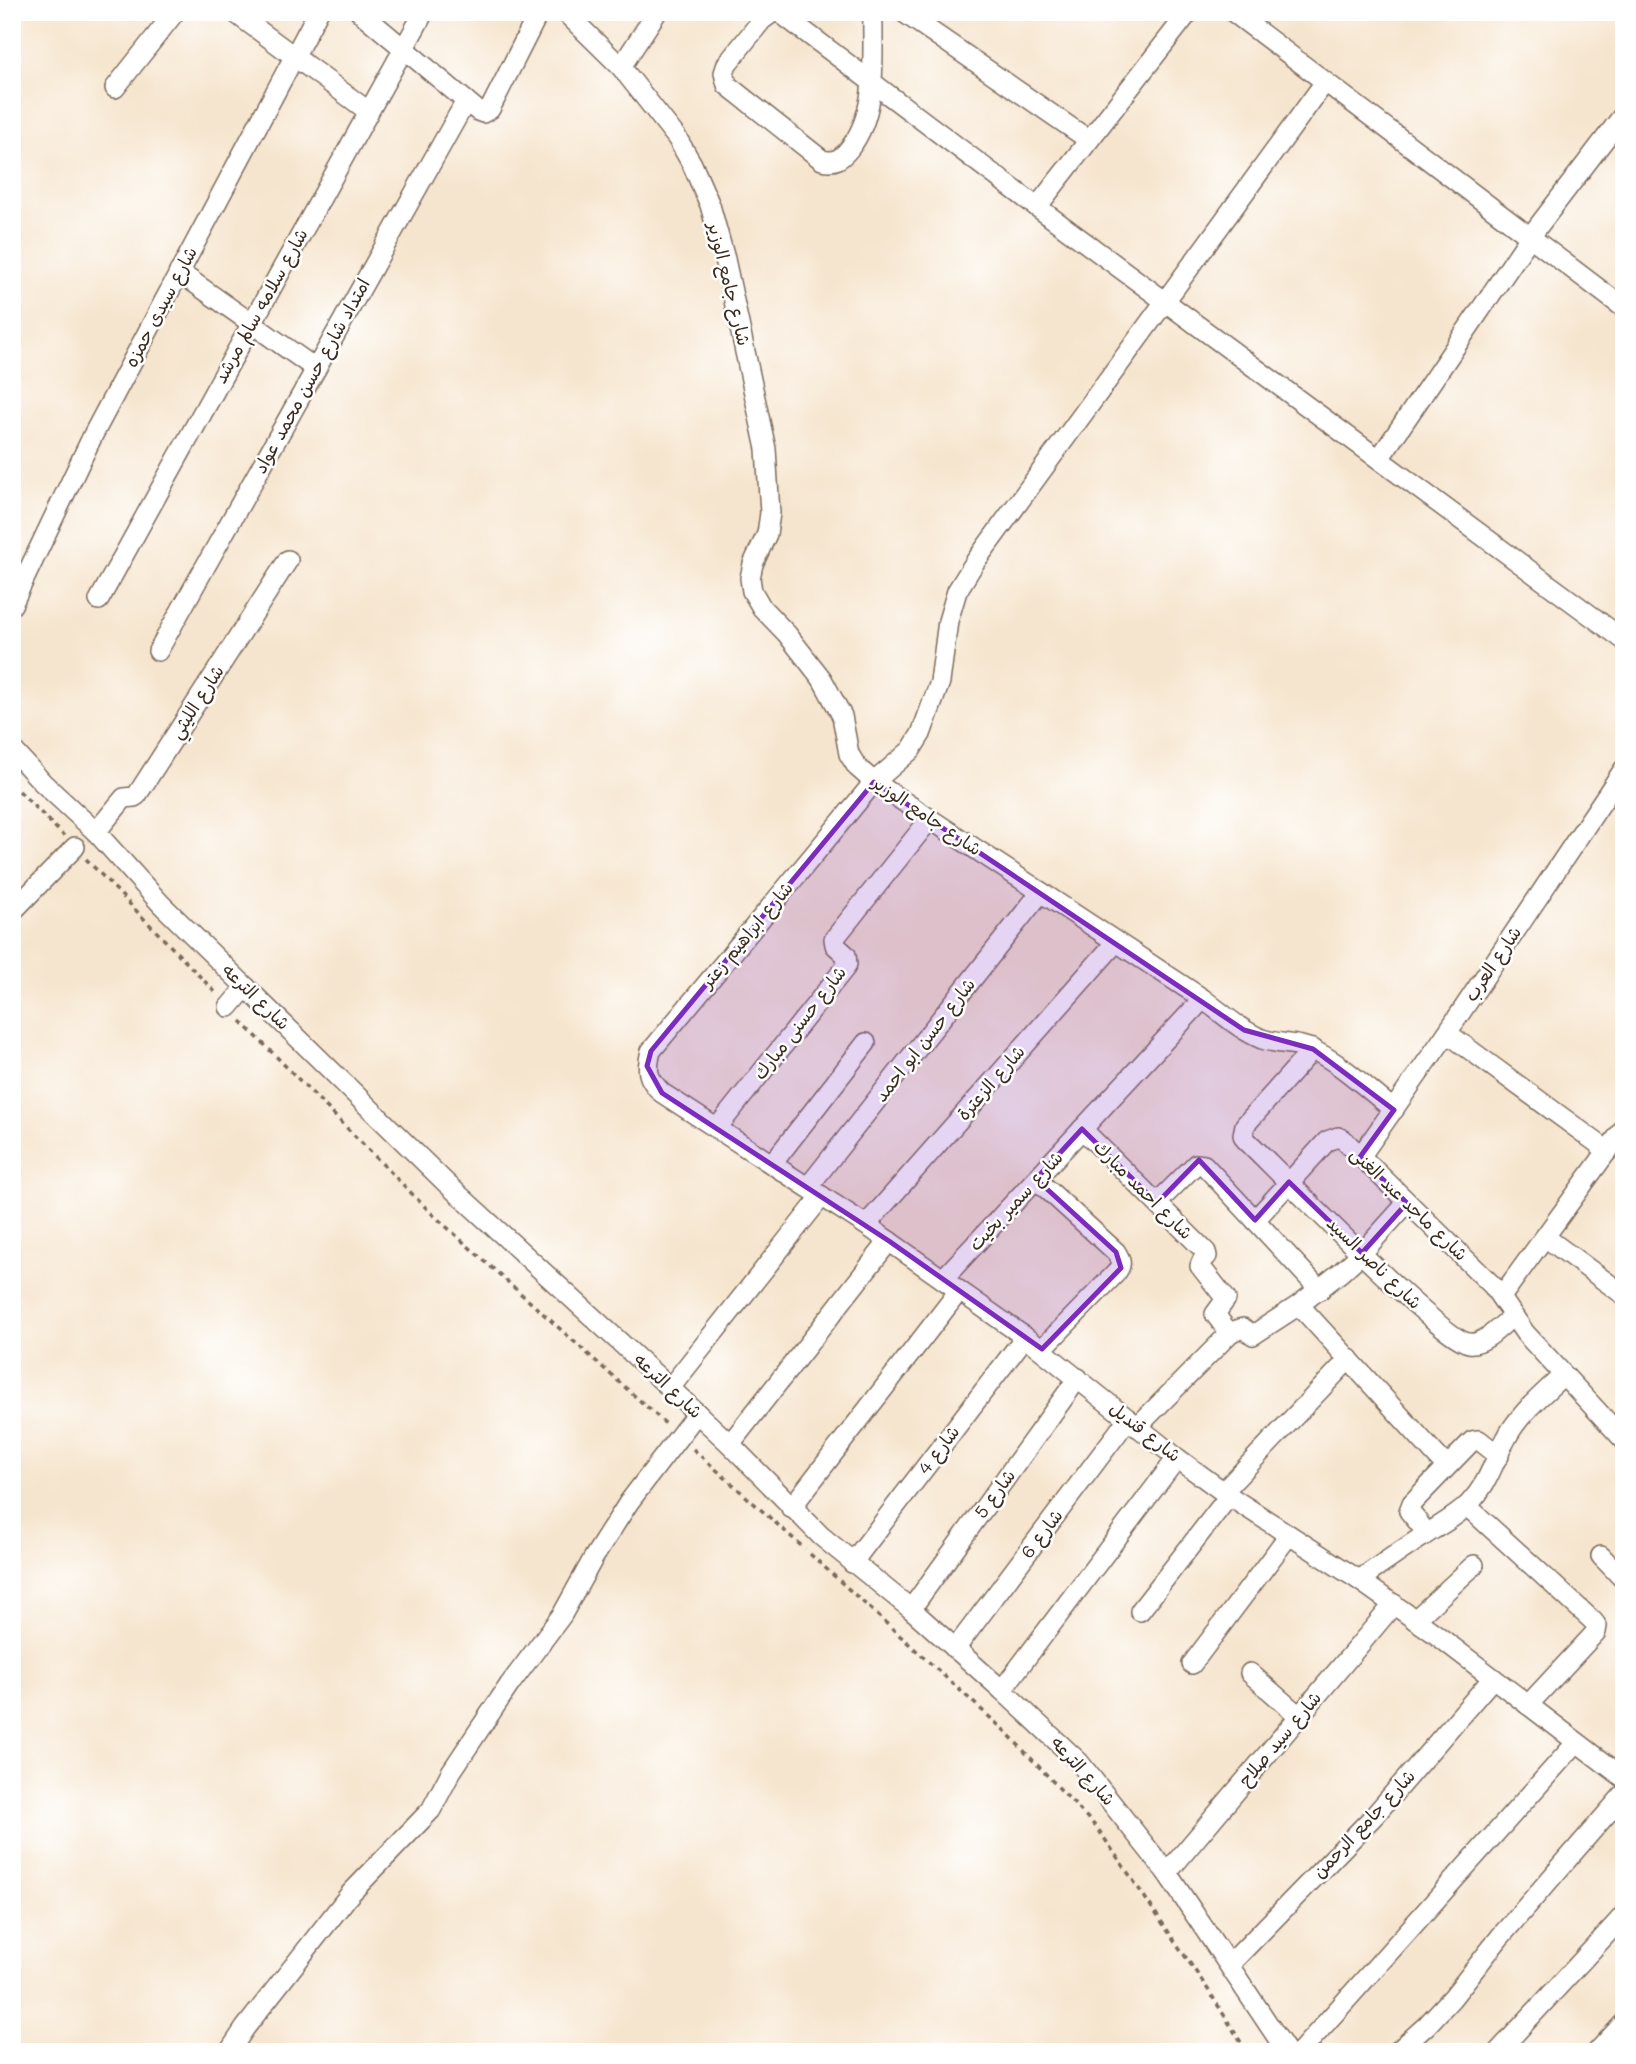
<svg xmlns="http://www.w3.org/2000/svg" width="1636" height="2064" viewBox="0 0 1636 2064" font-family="Mali,'Playpen Sans Arabic',sans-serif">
	<rect width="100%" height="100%" fill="#fff"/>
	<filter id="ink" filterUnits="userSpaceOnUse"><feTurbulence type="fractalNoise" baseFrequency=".0143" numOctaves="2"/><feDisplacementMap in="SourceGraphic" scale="14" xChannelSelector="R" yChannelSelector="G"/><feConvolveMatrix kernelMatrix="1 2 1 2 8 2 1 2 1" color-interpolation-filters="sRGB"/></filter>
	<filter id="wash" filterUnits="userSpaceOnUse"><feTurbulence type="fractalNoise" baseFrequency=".00686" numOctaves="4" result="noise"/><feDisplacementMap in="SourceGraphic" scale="28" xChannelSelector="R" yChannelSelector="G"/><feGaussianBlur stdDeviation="1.57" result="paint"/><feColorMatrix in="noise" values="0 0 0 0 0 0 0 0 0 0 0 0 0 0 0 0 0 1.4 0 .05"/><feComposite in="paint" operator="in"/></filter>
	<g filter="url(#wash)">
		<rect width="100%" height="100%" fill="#f6e5ce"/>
	</g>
	<g filter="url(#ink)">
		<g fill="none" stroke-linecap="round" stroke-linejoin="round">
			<defs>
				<g id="street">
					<path d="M234 12 368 111"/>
					<path d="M360 12 478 111 483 113 490 109 539 12"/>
					<path d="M565 12 621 67 677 138 692 164 710 205 725 259 766 449 770 513 767 534 753 564 750 578 752 591 762 608 787 634 822 679 842 716 849 754 857 767 874 782 1203 999C1222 1013 1240 1030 1262 1039 1279 1045 1299 1042 1315 1051 1343 1065 1369 1090 1394 1110"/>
					<path d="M773 12 762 20 727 64 724 73 727 85 822 160C835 163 841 159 849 149 879 112 872 57 873 12"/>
					<path d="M779 12 1037 207 1624 640"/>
					<path d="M903 12 1089 140"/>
					<path d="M1233 12 1624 308"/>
					<path d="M621 67 657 12"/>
					<path d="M1325 82 975 562 957 591 948 621 940 682 921 734 911 750 874 782 651 1051C646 1071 647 1078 662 1093L866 1225 1025 1337 1177 1458 1229 1496 1359 1580 1434 1633 1624 1778"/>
					<path d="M115 88 175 12"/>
					<path d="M1037 207 1189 12"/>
					<path d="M179 272 316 369"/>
					<path d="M1379 459 1530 237 1624 114"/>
					<path d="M99 600 424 12"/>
					<path d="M12 605 94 433 318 12"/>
					<path d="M158 651 466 101"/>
					<path d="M12 749 43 783 96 832 161 904 446 1183 670 1388 730 1444 821 1536 911 1609 1002 1690 1079 1762 1167 1873 1287 2052"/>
					<path d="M96 832 124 798 134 797 137 795 288 560"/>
					<path d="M12 912 75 847"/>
					<path d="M229 1007 246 987"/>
					<path d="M1447 1033 1608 1151"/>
					<path d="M1313 1049 1245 1125 1243 1135 1245 1139C1275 1168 1443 1341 1469 1343 1485 1345 1501 1325 1513 1316"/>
					<path d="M717 1128 845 968 847 964 846 955 835 945 834 939 930 819"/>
					<path d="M1082 1129 1206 1252 1207 1256 1202 1261 1200 1266 1226 1299 1215 1314 1226 1329 1231 1332 1243 1328 1253 1335 1299 1305 1341 1272 1362 1253 1407 1203"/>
					<path d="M1360 1157 1447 1033 1624 769"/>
					<path d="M772 1164 866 1043"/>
					<path d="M1036 1179 1116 1252C1122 1261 1122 1266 1115 1274L1042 1349"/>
					<path d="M808 1187 1041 892"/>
					<path d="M1157 1203 1196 1164 1204 1165 1320 1290"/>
					<path d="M1255 1220 1327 1141 1338 1137 1344 1140 1493 1286 1525 1333 1624 1440"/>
					<path d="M866 1225 1116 942"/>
					<path d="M1545 1237 1624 1295"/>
					<path d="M943 1279 1203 999"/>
					<path d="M1501 1297 1624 1128"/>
					<path d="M1299 1305 1446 1466"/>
					<path d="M670 1388 822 1196"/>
					<path d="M1137 1427 1231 1332"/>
					<path d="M730 1444 889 1241"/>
					<path d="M1223 1492 1349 1359"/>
					<path d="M1467 1506 1593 1621 1597 1626 1596 1632 1528 1705"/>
					<path d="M791 1508 959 1291"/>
					<path d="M1427 1533 1409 1511 1412 1503 1472 1441 1479 1440 1499 1456"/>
					<path d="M1601 1556 1624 1580"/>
					<path d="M852 1563 1025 1337"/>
					<path d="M1359 1580C1381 1565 1403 1549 1425 1535 1440 1525 1456 1517 1469 1504 1490 1481 1492 1464 1506 1439 1518 1414 1544 1394 1563 1375"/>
					<path d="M911 1609 1078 1378"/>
					<path d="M1140 1611 1229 1496"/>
					<path d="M1415 1620 1474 1565"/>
					<path d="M955 1649 1128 1419"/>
					<path d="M1192 1664 1289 1535"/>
					<path d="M1250 1673 1299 1716"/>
					<path d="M1002 1690 1177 1458"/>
					<path d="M1167 1873 1394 1604"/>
					<path d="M1230 1964 1374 1816 1493 1678"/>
					<path d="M229 2052 245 2028 350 1894 431 1810 451 1772 475 1736 510 1684 562 1615 594 1557 629 1502 697 1413"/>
					<path d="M1300 2052 1576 1743"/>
					<path d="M1397 2052 1427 2025 1452 1998 1500 1937 1624 1794"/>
					<path d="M1498 2052 1624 1915"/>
					<path d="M1597 2052 1624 2023"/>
				</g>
			</defs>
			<use href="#street" stroke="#7c6b5c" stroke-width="22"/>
			<g stroke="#7c6b5c" stroke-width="3.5" stroke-dasharray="5 5" stroke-linecap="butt">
				<path d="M12 784 64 836"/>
				<path d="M86 859 217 994"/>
				<path d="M241 1021 430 1212 667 1425"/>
				<path d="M693 1449 805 1549"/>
				<path d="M810 1554 1006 1732 1098 1829 1209 1991 1247 2052"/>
			</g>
			<use href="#street" stroke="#fff" stroke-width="19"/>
		</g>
	</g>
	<path fill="#7b2cbf" fill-opacity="0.2" stroke="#7b2cbf" stroke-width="5" stroke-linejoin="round" d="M874 782 1244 1030 1313 1049 1394 1110 1360 1157 1407 1203 1362 1253 1289 1182 1255 1220 1199 1160 1157 1203 1082 1129 1036 1179 1116 1252 1121 1268 1042 1349 889 1241 662 1093 647 1066 651 1051Z"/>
	<g text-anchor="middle" stroke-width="5" stroke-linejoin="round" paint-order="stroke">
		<g font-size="18" fill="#3b2a1e" stroke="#fff">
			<text transform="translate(729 284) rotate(76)" y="6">شارع جامع الوزير</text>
			<text transform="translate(261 306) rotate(-61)" y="6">شارع سلامه سالم مرشد</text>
			<text transform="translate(161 307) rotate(-62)" y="6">شارع سيدى حمزه</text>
			<text transform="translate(312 376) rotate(-61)" y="6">امتداد شارع حسن محمد عواد</text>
			<text transform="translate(197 702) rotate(-57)" y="6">شارع الليثي</text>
			<text transform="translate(927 816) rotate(34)" y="6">شارع جامع الوزير</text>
			<text transform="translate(747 935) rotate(-50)" y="6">شارع ابراهيم زعتر</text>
			<text transform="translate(1493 964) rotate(-56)" y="6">شارع العرب</text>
			<text transform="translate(256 997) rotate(44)" y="6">شارع الترعه</text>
			<text transform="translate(800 1023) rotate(-52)" y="6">شارع حسنى مبارك</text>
			<text transform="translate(925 1040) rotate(-52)" y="6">شارع حسن ابو احمد</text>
			<text transform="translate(991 1083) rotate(-49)" y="6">شارع الزعترة</text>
			<text transform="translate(1143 1190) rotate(45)" y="6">شارع احمد مبارك</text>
			<text transform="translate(1016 1201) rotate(-47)" y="6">شارع سمير بخيت</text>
			<text transform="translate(1409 1204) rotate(44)" y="6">شارع ماجد عبد الغنى</text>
			<text transform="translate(1374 1263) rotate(44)" y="6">شارع ناصر السيد</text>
			<text transform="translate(668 1386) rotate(43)" y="6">شارع الترعه</text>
			<text transform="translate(1145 1432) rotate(38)" y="6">شارع قنديل</text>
			<text transform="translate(939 1450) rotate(-53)" y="6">شارع 4</text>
			<text transform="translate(995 1494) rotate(-54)" y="6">شارع 5</text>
			<text transform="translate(1042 1534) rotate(-53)" y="6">شارع 6</text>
			<text transform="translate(1280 1739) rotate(-50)" y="6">شارع سيد صلاح</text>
			<text transform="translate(1083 1771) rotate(48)" y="6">شارع الترعه</text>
			<text transform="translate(1364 1824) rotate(-47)" y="6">شارع جامع الرحمن</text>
		</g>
	</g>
	<rect width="1636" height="2064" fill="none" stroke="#fff" stroke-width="42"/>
</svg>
